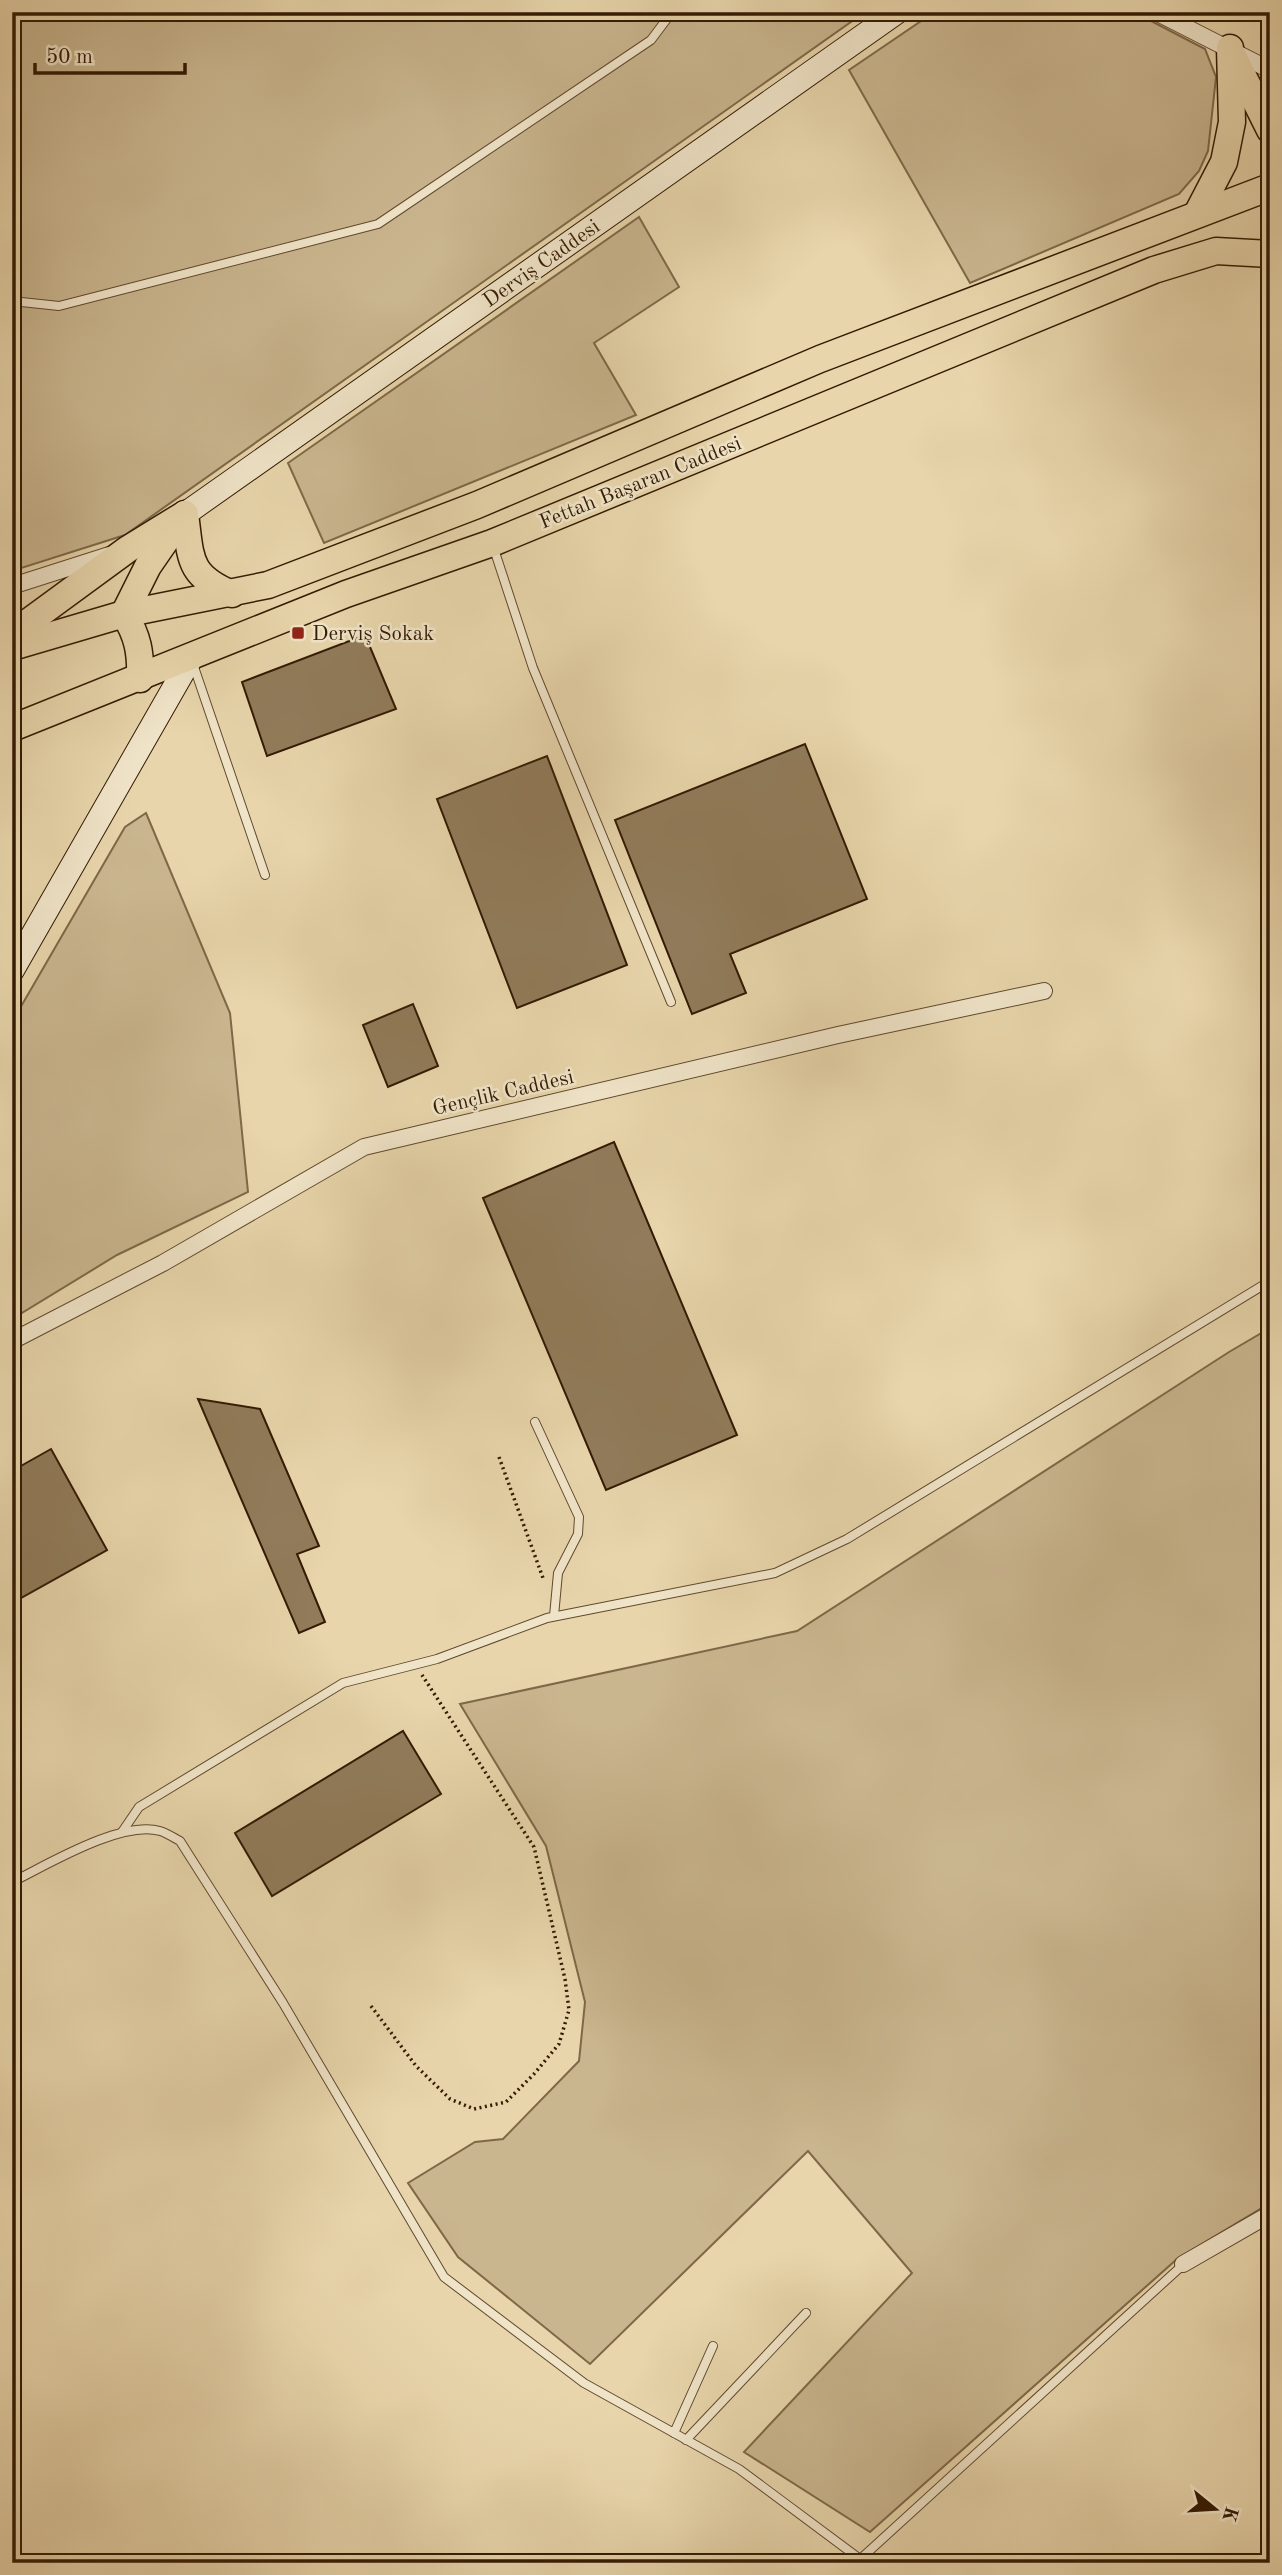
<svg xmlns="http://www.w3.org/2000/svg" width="1282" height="2575" viewBox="0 0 1282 2575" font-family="'Old Standard TT',serif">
	<rect width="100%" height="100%" fill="#e8d5ab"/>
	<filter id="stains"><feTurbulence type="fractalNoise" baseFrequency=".00286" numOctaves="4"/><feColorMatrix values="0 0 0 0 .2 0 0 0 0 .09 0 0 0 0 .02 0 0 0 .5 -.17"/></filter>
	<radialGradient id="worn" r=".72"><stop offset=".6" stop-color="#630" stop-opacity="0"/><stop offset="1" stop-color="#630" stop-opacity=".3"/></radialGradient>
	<g fill="#c9b58e" stroke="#7e6848" stroke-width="2">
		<path d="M12 12H865L125 535 12 571Z"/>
		<path d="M960 12H1134L1205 49 1216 77 1208 151 1199 171 1179 194 970 283 849 70 930 15Z"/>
		<path d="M639 217 679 287 594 343 636 415 324 543 288 463Z"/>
		<path d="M146 813 230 1013 248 1192 117 1255 12 1319V1022L125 827Z"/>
		<path d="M1270 1328V2203L1177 2259 870 2532 744 2452 912 2273 808 2151 590 2364 458 2257 408 2183 475 2142 503 2139 579 2061 585 2002 546 1846 460 1704 797 1631 1229 1352Z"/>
	</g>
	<g fill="#917b5a" stroke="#331a03" stroke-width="2">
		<path d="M365 635 396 709 267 756 242 682Z"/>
		<path d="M805 744 867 899 730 954 746 993 692 1014 615 820Z"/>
		<path d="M547 756 627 965 517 1008 437 799Z"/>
		<path d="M413 1004 438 1066 388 1087 363 1025Z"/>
		<path d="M614 1142 737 1435 606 1490 483 1198Z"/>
		<path d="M198 1399 260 1409 319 1546 297 1554 325 1622 299 1633Z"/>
		<path d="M51 1449 107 1550 12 1603V1471Z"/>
		<path d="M403 1731 441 1794 272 1896 235 1833Z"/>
	</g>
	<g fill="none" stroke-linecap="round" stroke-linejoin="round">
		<defs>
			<g id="lane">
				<path d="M12 301 59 306 378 224 651 40 672 12"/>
				<path d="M493 546 533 668 671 1002"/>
				<path d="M193 664 265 875"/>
				<path d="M535 1422 579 1517 578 1534 558 1573 554 1616"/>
				<path d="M122 1832 139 1807 343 1683 437 1659 547 1618 775 1573 847 1539 1270 1281"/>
				<path d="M12 1882C47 1865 121 1820 160 1831 167 1833 174 1838 180 1841L283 2003 444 2277 584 2383 739 2469 860 2559"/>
				<path d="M674 2433 713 2346"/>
				<path d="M686 2440 806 2313"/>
				<path d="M856 2563 1185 2263"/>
			</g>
			<g id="street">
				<path d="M1156 12 1270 70"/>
				<path d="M12 586 109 555"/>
				<path d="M12 1341 163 1263 364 1147 838 1035 1044 991"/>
				<path d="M1183 2264 1270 2214"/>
			</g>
			<g id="secondary">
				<path d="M185 514 897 12"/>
				<path d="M12 971 191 658"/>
			</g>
			<g id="primary">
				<path d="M1233 56 1270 130"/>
				<path d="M1197 214 1224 162 1232 122 1230 48"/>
				<path d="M185 514C191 558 187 575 232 594"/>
				<path d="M12 634 128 549 185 514"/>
				<path d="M12 647 124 614 268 585 477 505 820 359 1270 187"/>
				<path d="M140 679C141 653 138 636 124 614L148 566 177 524"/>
				<path d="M12 728 346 594 492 543 1154 270 1216 251 1270 254"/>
			</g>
		</defs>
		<use href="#lane" stroke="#60492d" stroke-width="10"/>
		<use href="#street" stroke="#60492d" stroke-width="18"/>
		<use href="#secondary" stroke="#331a03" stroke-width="25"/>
		<use href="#primary" stroke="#331a03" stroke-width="29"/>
		<g stroke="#331a03" stroke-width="3.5" stroke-dasharray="2 3.5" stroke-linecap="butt">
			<path d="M499 1457 543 1578"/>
			<path d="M371 2006 416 2066 450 2099 474 2109 506 2102 534 2074 559 2044 569 2010 565 1979 534 1847 422 1675"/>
		</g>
		<use href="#lane" stroke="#f0e4c8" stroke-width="8"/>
		<use href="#street" stroke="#f0e4c8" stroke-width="16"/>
		<use href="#secondary" stroke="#f0e4c8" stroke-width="23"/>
		<use href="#primary" stroke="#e8d5ab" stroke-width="26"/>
	</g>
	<rect fill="#8f2418" stroke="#f0e4c8" stroke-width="2.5" x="291" y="626" width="14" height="14" rx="3.5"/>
	<g text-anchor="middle" stroke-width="5" stroke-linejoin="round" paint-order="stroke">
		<g font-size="21" fill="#331a03" stroke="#f0e4c8">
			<text transform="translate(541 263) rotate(-35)" y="7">Derviş Caddesi</text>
			<text transform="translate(640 482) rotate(-22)" y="7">Fettah Başaran Caddesi</text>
			<text transform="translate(503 1092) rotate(-13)" y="7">Gençlik Caddesi</text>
		</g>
		<g font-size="21" fill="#331a03" stroke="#f0e4c8" text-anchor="start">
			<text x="312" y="640">Derviş Sokak</text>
		</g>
	</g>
	<rect width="1282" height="2575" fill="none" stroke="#e8d5ab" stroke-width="42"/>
	<rect x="14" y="14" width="1254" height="2547" fill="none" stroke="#331a03" stroke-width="3.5"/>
	<rect x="21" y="21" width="1240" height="2533" fill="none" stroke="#331a03" stroke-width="2"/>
	<g transform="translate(1215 2509) rotate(108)" stroke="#f0e4c8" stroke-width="5" paint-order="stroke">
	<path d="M0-5L12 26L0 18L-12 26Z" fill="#331a03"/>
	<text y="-10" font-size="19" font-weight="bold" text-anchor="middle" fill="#331a03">K</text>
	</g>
	<path d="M35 63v10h150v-10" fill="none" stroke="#331a03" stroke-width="3.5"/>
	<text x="46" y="63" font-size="21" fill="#331a03" stroke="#f0e4c8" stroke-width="5" paint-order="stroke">50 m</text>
	<rect width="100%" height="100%" filter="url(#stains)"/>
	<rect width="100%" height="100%" fill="url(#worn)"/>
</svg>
